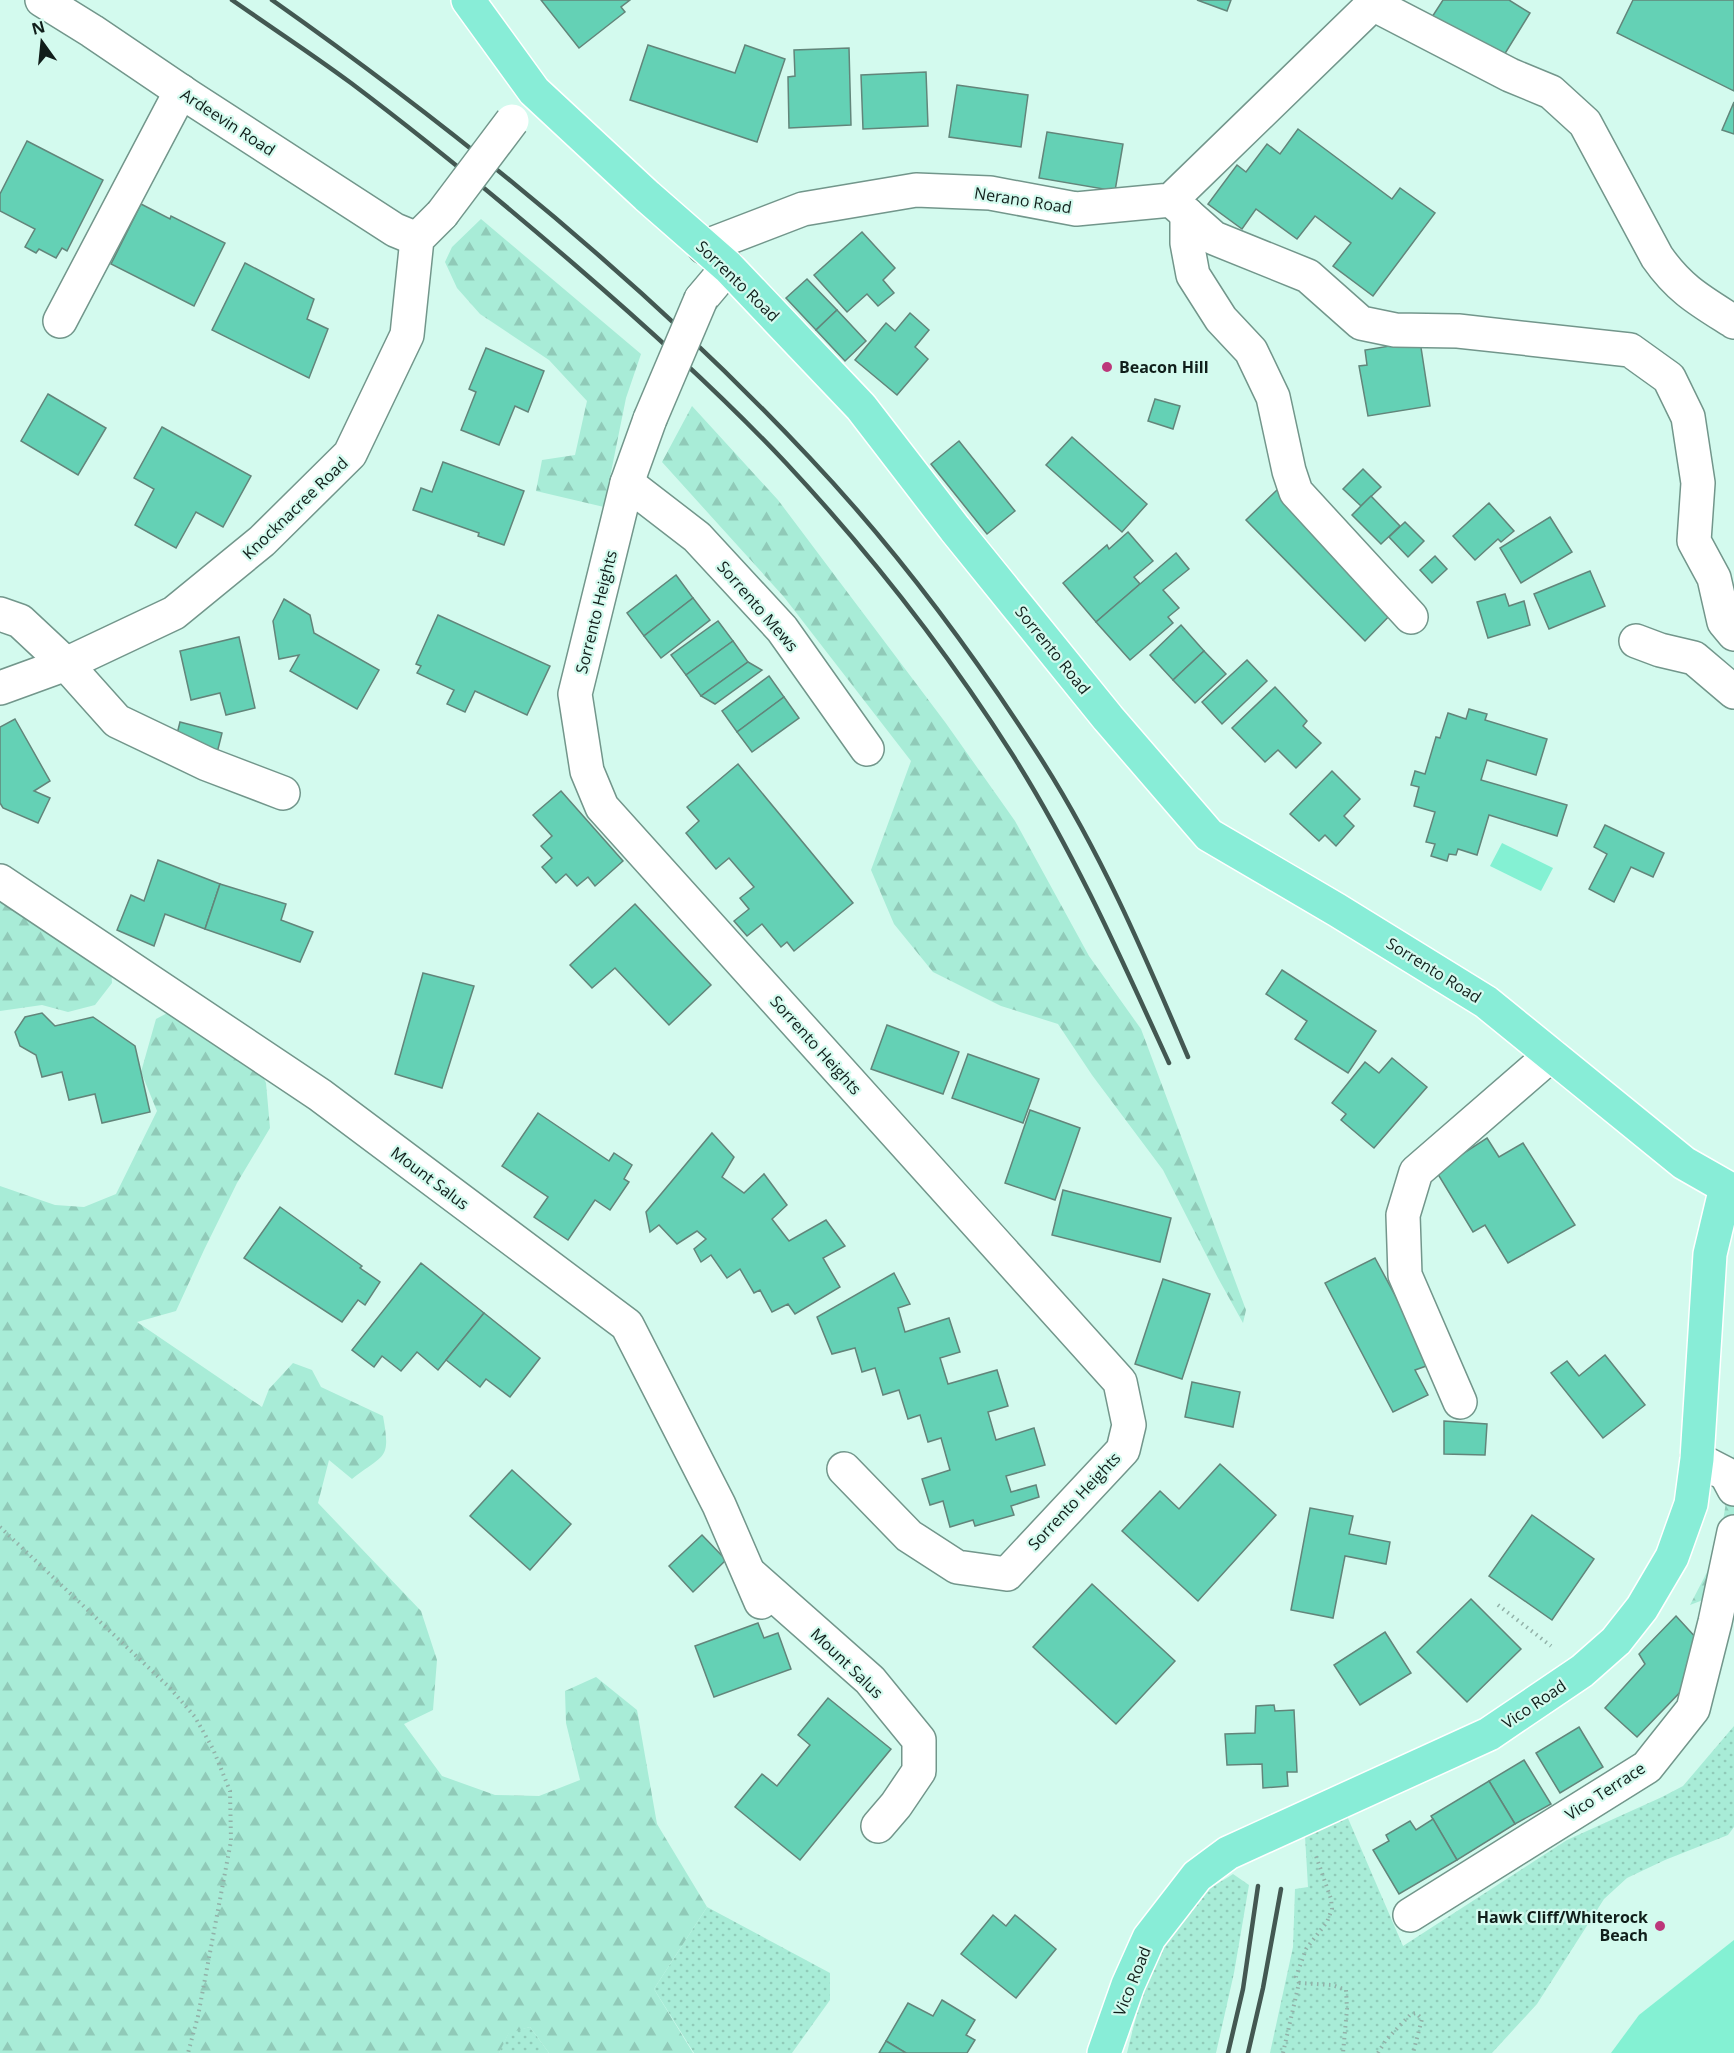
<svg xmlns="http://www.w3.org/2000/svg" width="1734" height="2053" viewBox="0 0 1734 2053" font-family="'Open Sans',sans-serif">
	<defs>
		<pattern id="grass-dots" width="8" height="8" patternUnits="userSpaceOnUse" patternTransform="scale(1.5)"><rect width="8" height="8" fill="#a8ecd7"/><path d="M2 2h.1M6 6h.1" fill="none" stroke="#90cab8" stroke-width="1.8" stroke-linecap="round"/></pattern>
		<pattern id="forest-firs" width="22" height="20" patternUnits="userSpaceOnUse" patternTransform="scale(1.5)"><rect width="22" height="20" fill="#a8ecd7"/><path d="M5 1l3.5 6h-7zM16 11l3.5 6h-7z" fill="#90cab8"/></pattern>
	</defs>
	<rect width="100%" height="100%" fill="#d3faee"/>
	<g fill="url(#grass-dots)">
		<path d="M1734 1726V1827L1728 1835 1665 1860 1627 1878 1604 1899 1537 2004 1492 2053H1270L1293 1947 1295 1889 1308 1887 1305 1836 1347 1816 1403 1946 1567 1840 1662 1797 1683 1786Z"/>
		<path d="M1233 1874 1249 1885 1234 1973 1216 2053H1127C1139 2003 1158 1933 1198 1898 1208 1888 1221 1882 1233 1874Z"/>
		<path d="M707 1907 830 1973V2000L792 2053H694L654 1989Z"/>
		<path d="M530 2027 549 2053H499L509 2032Z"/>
	</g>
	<g fill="url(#forest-firs)">
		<path d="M481 219 641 354 626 398 604 507 536 491 542 460 575 455 587 401 549 360 480 314 457 288 445 262 452 247Z"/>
		<path d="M692 406 778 500 945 722 1015 821 1089 956 1141 1029 1246 1310 1243 1323 1218 1278 1163 1170 1092 1075 1058 1024 1001 1006 933 972 894 924 871 870 911 761 784 597 662 462Z"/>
		<path d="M0 900 111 967 112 983 95 1005 68 1012 42 1005 0 1011Z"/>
		<path d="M173 1010 258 1066 266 1083 270 1128 237 1183 204 1250 176 1311 137 1322 262 1407 269 1389 293 1363 312 1370 321 1387 383 1416C391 1461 385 1453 352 1479L329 1460 318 1503 421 1611 437 1660 433 1710 404 1724 442 1776 495 1795 539 1796 580 1780 566 1723 565 1691 596 1677 637 1710 657 1824 707 1907 654 1989 693 2053H549L530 2027 509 2033 499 2053H0V1186L55 1205 84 1207 116 1194 157 1111 141 1072 156 1019Z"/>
		<path d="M1734 1454V1588L1690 1605 1718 1551Z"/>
	</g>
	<g fill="#84f1d3">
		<path d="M1502 843 1553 868 1541 891 1490 866Z"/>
		<path d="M1734 1940V2053H1611L1639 2015Z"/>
	</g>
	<g fill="#64d1b5" stroke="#62857a" stroke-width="1.5">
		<path d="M541 0H630L621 7 625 12 579 48Z"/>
		<path d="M1197 0H1231L1227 11Z"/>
		<path d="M1443 0H1509L1530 13 1501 60 1432 17Z"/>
		<path d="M1633 0H1734V91L1617 33Z"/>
		<path d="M648 45 735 73 745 45 785 59 757 142 630 100Z"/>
		<path d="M849 48 851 125 789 128 788 77 795 76 794 50Z"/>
		<path d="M926 72 928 126 863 129 861 75Z"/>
		<path d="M957 85 1028 95 1021 147 949 137Z"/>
		<path d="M1734 102V134L1722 130Z"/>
		<path d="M1298 129 1392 199 1400 188 1435 213 1373 296 1333 266 1351 243 1315 216 1297 239 1256 209 1242 229 1208 204 1237 165 1246 172 1267 144 1280 154Z"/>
		<path d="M1047 132 1123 144 1115 191 1039 178Z"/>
		<path d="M27 141 103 180 67 251 62 248 56 258 39 249 36 253 25 247 35 229 0 211V194Z"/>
		<path d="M141 204 170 219 171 216 225 243 194 306 111 264Z"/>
		<path d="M862 232 895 268 883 280 894 293 878 306 867 294 847 312 814 275Z"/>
		<path d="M245 263 314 299 307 319 328 329 309 378 212 330Z"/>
		<path d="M807 279 837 310 816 330 786 298Z"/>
		<path d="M837 310 866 341 845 361 816 330Z"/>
		<path d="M910 313 929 330 915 347 928 359 897 395 855 360 886 323 895 331Z"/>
		<path d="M1420 341 1430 406 1368 416 1359 366 1367 365 1365 350Z"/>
		<path d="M486 348 544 371 528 412 515 406 499 445 461 430 476 392 469 389Z"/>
		<path d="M48 394 106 428 78 475 21 441Z"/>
		<path d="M1155 399 1180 406 1173 429 1148 421Z"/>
		<path d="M162 427 251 476 223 527 196 512 176 548 135 525 154 489 134 478Z"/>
		<path d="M1072 437 1147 504 1122 532 1046 465Z"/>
		<path d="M959 441 1015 511 987 534 931 464Z"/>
		<path d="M443 462 524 491 504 545 478 536 479 533 413 510 421 488 432 492Z"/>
		<path d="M1363 469 1381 487 1361 506 1343 489Z"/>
		<path d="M1278 489 1396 609 1365 641 1246 520Z"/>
		<path d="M1371 496 1400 526 1381 544 1352 515Z"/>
		<path d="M1489 503 1514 531 1501 542 1498 539 1475 560 1453 536Z"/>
		<path d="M1550 517 1572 552 1521 583 1500 548Z"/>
		<path d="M1405 522 1424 541 1408 557 1389 537Z"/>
		<path d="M1128 532 1153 561 1134 577 1140 584 1096 622 1063 583 1107 545 1109 549Z"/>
		<path d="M1176 553 1189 569 1163 590 1179 608 1168 617 1173 623 1130 660 1096 622Z"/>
		<path d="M1435 556 1447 569 1432 583 1420 570Z"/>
		<path d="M1590 571 1605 606 1549 629 1534 594Z"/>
		<path d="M676 575 693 598 644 636 627 613Z"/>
		<path d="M1505 594 1509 606 1524 601 1530 625 1488 638 1477 602Z"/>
		<path d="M693 598 710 620 661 658 644 636Z"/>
		<path d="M284 599 310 615 314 633 379 670 357 709 290 671 299 655 279 659 273 621Z"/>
		<path d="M438 615 550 666 527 715 475 691 465 712 447 704 454 690 417 673 421 666 416 664Z"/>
		<path d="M718 621 733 641 686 675 671 655Z"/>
		<path d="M1181 625 1204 651 1173 680 1150 655Z"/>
		<path d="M239 637 255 708 226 715 220 693 191 700 180 651Z"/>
		<path d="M733 641 748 662 701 696 686 675Z"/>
		<path d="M1204 651 1226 674 1195 703 1173 680Z"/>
		<path d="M1247 660 1267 681 1222 724 1202 702Z"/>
		<path d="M748 662 762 670 715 704 701 696Z"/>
		<path d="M769 676 784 697 737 732 722 711Z"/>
		<path d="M1275 687 1307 721 1303 726 1321 743 1296 768 1278 750 1265 762 1232 728Z"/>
		<path d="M784 697 799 718 752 752 737 732Z"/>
		<path d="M1469 709 1487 714 1485 720 1547 739 1536 775 1487 760 1481 780 1567 805 1557 836 1489 815 1477 855 1458 849 1456 855 1449 854 1447 861 1431 856 1435 844 1426 842 1435 812 1414 806 1419 787 1411 785 1415 771 1425 774 1436 737 1440 738 1448 713 1466 719Z"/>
		<path d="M15 719 50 781 34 791 50 798 38 823 3 808 0 803V727Z"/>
		<path d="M180 722 222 733 217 753 175 742Z"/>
		<path d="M738 764 853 903 794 951 787 942 781 947 762 924 747 936 734 921 749 909 740 898 754 887 729 858 716 869 686 833 699 821 687 807Z"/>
		<path d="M1332 771 1360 799 1344 816 1354 826 1336 846 1325 835 1319 841 1290 814Z"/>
		<path d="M561 791 623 861 595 886 588 877 577 886 566 874 556 883 542 867 552 858 541 846 552 836 533 815Z"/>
		<path d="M1605 825 1664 853 1653 877 1631 867 1614 902 1589 889 1607 854 1594 847Z"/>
		<path d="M158 860 220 884 205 929 165 914 154 946 117 930 131 895 144 901Z"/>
		<path d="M220 884 286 904 281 920 313 932 300 962 205 929Z"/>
		<path d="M635 904 711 985 669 1025 615 968 592 988 570 965Z"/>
		<path d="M1282 970 1376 1031 1348 1073 1295 1039 1307 1021 1266 994Z"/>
		<path d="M423 973 474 986 442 1088 395 1074Z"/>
		<path d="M42 1013 55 1026 93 1017 135 1046 150 1112 102 1123 95 1094 69 1100 62 1072 42 1077 36 1055 20 1046 15 1032 25 1017Z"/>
		<path d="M887 1025 959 1052 943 1094 871 1069Z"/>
		<path d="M968 1054 1039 1079 1023 1123 952 1098Z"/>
		<path d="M1392 1058 1427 1087 1374 1148 1341 1120 1346 1114 1332 1103 1365 1062 1379 1073Z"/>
		<path d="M1030 1110 1080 1128 1055 1200 1005 1183Z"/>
		<path d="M538 1113 609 1161 614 1153 632 1165 624 1179 629 1182 610 1210 595 1200 568 1240 534 1217 548 1197 502 1166Z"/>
		<path d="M712 1133 734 1157 722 1177 744 1193 764 1174 787 1205 772 1219 789 1241 826 1220 845 1246 823 1258 840 1287 795 1314 788 1304 772 1312 760 1290 754 1293 740 1269 727 1278 711 1255 701 1262 694 1249 706 1239 697 1231 677 1244 659 1225 650 1232 646 1212Z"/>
		<path d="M1487 1138 1499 1157 1523 1143 1575 1225 1508 1263 1485 1225 1473 1232 1436 1171Z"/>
		<path d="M1063 1190 1171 1218 1160 1262 1052 1235Z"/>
		<path d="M280 1207 362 1266 360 1268 380 1282 365 1305 358 1300 342 1322 244 1258Z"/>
		<path d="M1375 1258 1432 1364 1415 1370 1428 1395 1393 1412 1325 1283Z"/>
		<path d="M421 1263 484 1313 438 1370 417 1352 401 1371 382 1356 374 1367 352 1350Z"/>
		<path d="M894 1273 910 1304 898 1308 905 1332 949 1318 960 1352 940 1358 948 1384 997 1370 1008 1406 988 1412 996 1440 1034 1428 1045 1465 1006 1476 1011 1492 1036 1485 1039 1497 1011 1506 1014 1515 975 1526 973 1520 950 1527 943 1501 930 1505 922 1479 950 1470 941 1438 928 1442 920 1415 908 1419 899 1390 883 1395 875 1368 862 1372 855 1348 832 1354 817 1317Z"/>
		<path d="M1163 1279 1210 1294 1182 1379 1135 1364Z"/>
		<path d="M484 1313 540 1358 510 1397 486 1379 480 1387 446 1360Z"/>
		<path d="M1605 1355 1645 1405 1603 1438 1551 1373 1567 1361 1579 1376Z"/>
		<path d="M1192 1382 1240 1392 1233 1427 1185 1417Z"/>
		<path d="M1444 1421 1487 1424 1485 1455 1444 1454Z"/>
		<path d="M1220 1464 1276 1515 1198 1601 1122 1531 1160 1491 1179 1509Z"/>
		<path d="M512 1470 571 1524 530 1570 470 1516Z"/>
		<path d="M1310 1508 1353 1516 1349 1534 1390 1542 1386 1564 1345 1556 1333 1618 1291 1610Z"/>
		<path d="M1532 1515 1594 1559 1552 1620 1489 1576Z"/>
		<path d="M702 1535 726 1560 693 1592 669 1566Z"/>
		<path d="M1092 1584 1175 1661 1116 1724 1033 1647Z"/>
		<path d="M1471 1599 1521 1649 1467 1702 1417 1652Z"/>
		<path d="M1676 1616 1698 1640 1686 1686 1637 1737 1605 1708 1645 1664 1639 1654Z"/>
		<path d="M758 1623 764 1638 778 1633 791 1669 714 1697 695 1646Z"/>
		<path d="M1385 1632 1411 1673 1360 1705 1334 1665Z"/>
		<path d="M828 1698 891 1749 800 1860 735 1807 762 1774 777 1786 810 1745 798 1735Z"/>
		<path d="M1274 1705 1275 1711 1294 1710 1297 1772H1287L1288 1786 1263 1788 1262 1764 1227 1765 1225 1734 1255 1733 1256 1706Z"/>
		<path d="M1579 1727 1603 1767 1560 1793 1536 1753Z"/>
		<path d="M1524 1760 1551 1804 1515 1824 1489 1781Z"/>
		<path d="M1489 1781 1515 1824 1457 1860 1431 1816Z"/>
		<path d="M1433 1819 1457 1860 1399 1894 1373 1850 1389 1841 1386 1835 1410 1821 1416 1830Z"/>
		<path d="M993 1915 1006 1926 1015 1915 1056 1949 1016 1998 961 1954Z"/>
		<path d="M942 2000 975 2020 966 2035 975 2040 967 2053H906L886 2041 908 2003 933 2016Z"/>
		<path d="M886 2041 906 2053H879Z"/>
	</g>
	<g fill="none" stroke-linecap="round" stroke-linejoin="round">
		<defs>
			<g id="minor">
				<path d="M42 0 92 31 188 96 395 230 417 239"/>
				<path d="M1373 4 1510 75 1551 92 1585 123 1657 257C1680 290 1701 301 1734 322"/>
				<path d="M1171 200 1214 238 1308 276 1361 323 1395 330 1458 331 1630 350 1669 378 1688 417 1698 483 1694 541 1714 578 1724 622 1734 634"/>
				<path d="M1187 214V243L1193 275 1221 319 1251 351 1273 397 1289 471 1296 492 1411 617"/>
				<path d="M704 247 803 209 916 190 990 193 1076 209 1171 200 1377 0"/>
				<path d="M701 299 728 267"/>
				<path d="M60 321 181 91"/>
				<path d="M650 419 627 483 575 694 587 771 602 807 1120 1382 1129 1425 1123 1450 1007 1574 957 1567 909 1536 844 1469"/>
				<path d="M627 483 697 537 782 629 867 749"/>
				<path d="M0 614 20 621 66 664 117 721 207 764 283 793"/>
				<path d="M1636 641 1660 650 1694 658 1734 692"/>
				<path d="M0 688 66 664 174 613 262 541 350 454 407 335 417 239 442 214"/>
				<path d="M0 881 320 1095 627 1325 719 1505 761 1602"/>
				<path d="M1460 1402 1405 1275 1403 1215 1416 1172 1551 1055"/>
				<path d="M1697 1459 1726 1474 1734 1489"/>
				<path d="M750 1574 870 1680 919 1740V1771L896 1805 878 1826"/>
				<path d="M1410 1915 1647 1767 1693 1709 1715 1622 1734 1532"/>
			</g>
			<path id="major" d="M468 0 534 91 647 196 728 267 861 407 955 529 1108 718 1209 835 1337 910 1486 1002 1684 1163 1726 1187 1710 1254 1697 1459 1691 1504 1672 1557 1642 1608 1616 1641 1582 1671 1489 1734 1228 1853 1197 1876 1149 1938 1128 1985 1104 2053"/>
		</defs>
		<use href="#minor" stroke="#72968b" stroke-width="36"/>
		<use href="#major" stroke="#fff" stroke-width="36"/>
		<g stroke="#92b1a8" stroke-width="4" stroke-dasharray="1.5 4.5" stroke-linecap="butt">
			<path d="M0 1527 170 1688 195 1717 213 1749 230 1791 231 1841 198 2016 188 2053"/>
			<path d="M1498 1605 1551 1646"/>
			<path d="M1299 1983 1332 1985 1346 1990 1347 2009 1343 2053"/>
			<path d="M1283 2053 1299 1983 1296 1977 1306 1949 1327 1922 1332 1909 1331 1899 1316 1856 1312 1857"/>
			<path d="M1378 2053 1386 2040 1411 2014 1416 2013 1422 2019 1413 2053"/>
		</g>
		<use href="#minor" stroke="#fff" stroke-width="33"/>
		<use href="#major" stroke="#88edd7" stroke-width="33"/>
		<g stroke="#435852" stroke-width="4.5">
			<path d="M232 0C272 28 312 54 351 83 428 141 502 202 575 265 648 328 720 393 786 463 870 553 946 650 1012 754 1074 852 1121 958 1169 1063"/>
			<path d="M272 0C462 134 649 287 809 457 894 547 969 647 1036 751 1099 848 1143 951 1188 1057"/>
			<path d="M1228 2053 1243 1989 1258 1886"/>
			<path d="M1248 2053 1263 1988 1281 1889"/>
		</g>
		<defs>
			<g id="minor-bridge">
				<path d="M442 214 512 121"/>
				<path d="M650 419 701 299"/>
			</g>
		</defs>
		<use href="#minor-bridge" stroke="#72968b" stroke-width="36" stroke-linecap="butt"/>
		<use href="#minor-bridge" stroke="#fff" stroke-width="33"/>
	</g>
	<g fill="#bc377a" stroke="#d3faee" stroke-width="2">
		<circle cx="1107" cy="367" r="6"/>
		<circle cx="1660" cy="1926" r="6"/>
	</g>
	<g text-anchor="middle" stroke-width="4.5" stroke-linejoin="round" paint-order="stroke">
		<g font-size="16" fill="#101e1a" stroke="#d3faee">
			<text transform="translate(228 122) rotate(33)" y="6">Ardeevin Road</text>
			<text transform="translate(1023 200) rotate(9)" y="6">Nerano Road</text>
			<text transform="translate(738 281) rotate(44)" y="6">Sorrento Road</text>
			<text transform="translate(295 508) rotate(-44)" y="6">Knocknacree Road</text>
			<text transform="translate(758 606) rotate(49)" y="6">Sorrento Mews</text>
			<text transform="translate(596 612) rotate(-76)" y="6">Sorrento Heights</text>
			<text transform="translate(1053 650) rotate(51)" y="6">Sorrento Road</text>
			<text transform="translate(1434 970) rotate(32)" y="6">Sorrento Road</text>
			<text transform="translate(816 1045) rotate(48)" y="6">Sorrento Heights</text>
			<text transform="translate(430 1178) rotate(37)" y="6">Mount Salus</text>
			<text transform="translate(1074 1501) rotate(-47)" y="6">Sorrento Heights</text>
			<text transform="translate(847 1663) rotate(44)" y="6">Mount Salus</text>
			<text transform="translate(1534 1704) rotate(-34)" y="6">Vico Road</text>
			<text transform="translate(1605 1791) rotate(-33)" y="6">Vico Terrace</text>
			<text transform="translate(1132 1981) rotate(-68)" y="6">Vico Road</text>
		</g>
		<g font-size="16" font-weight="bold" fill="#101e1a" stroke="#d3faee" text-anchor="start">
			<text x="1119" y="373">Beacon Hill</text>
			<text x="1648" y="1923" text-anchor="end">Hawk Cliff/Whiterock<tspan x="1648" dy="18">Beach</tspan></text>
		</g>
	</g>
	<g transform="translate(42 42) rotate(345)" stroke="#d3faee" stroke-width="4.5" paint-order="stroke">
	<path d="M0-4.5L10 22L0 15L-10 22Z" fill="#101e1a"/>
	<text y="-9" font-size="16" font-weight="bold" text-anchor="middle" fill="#101e1a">N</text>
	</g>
</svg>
